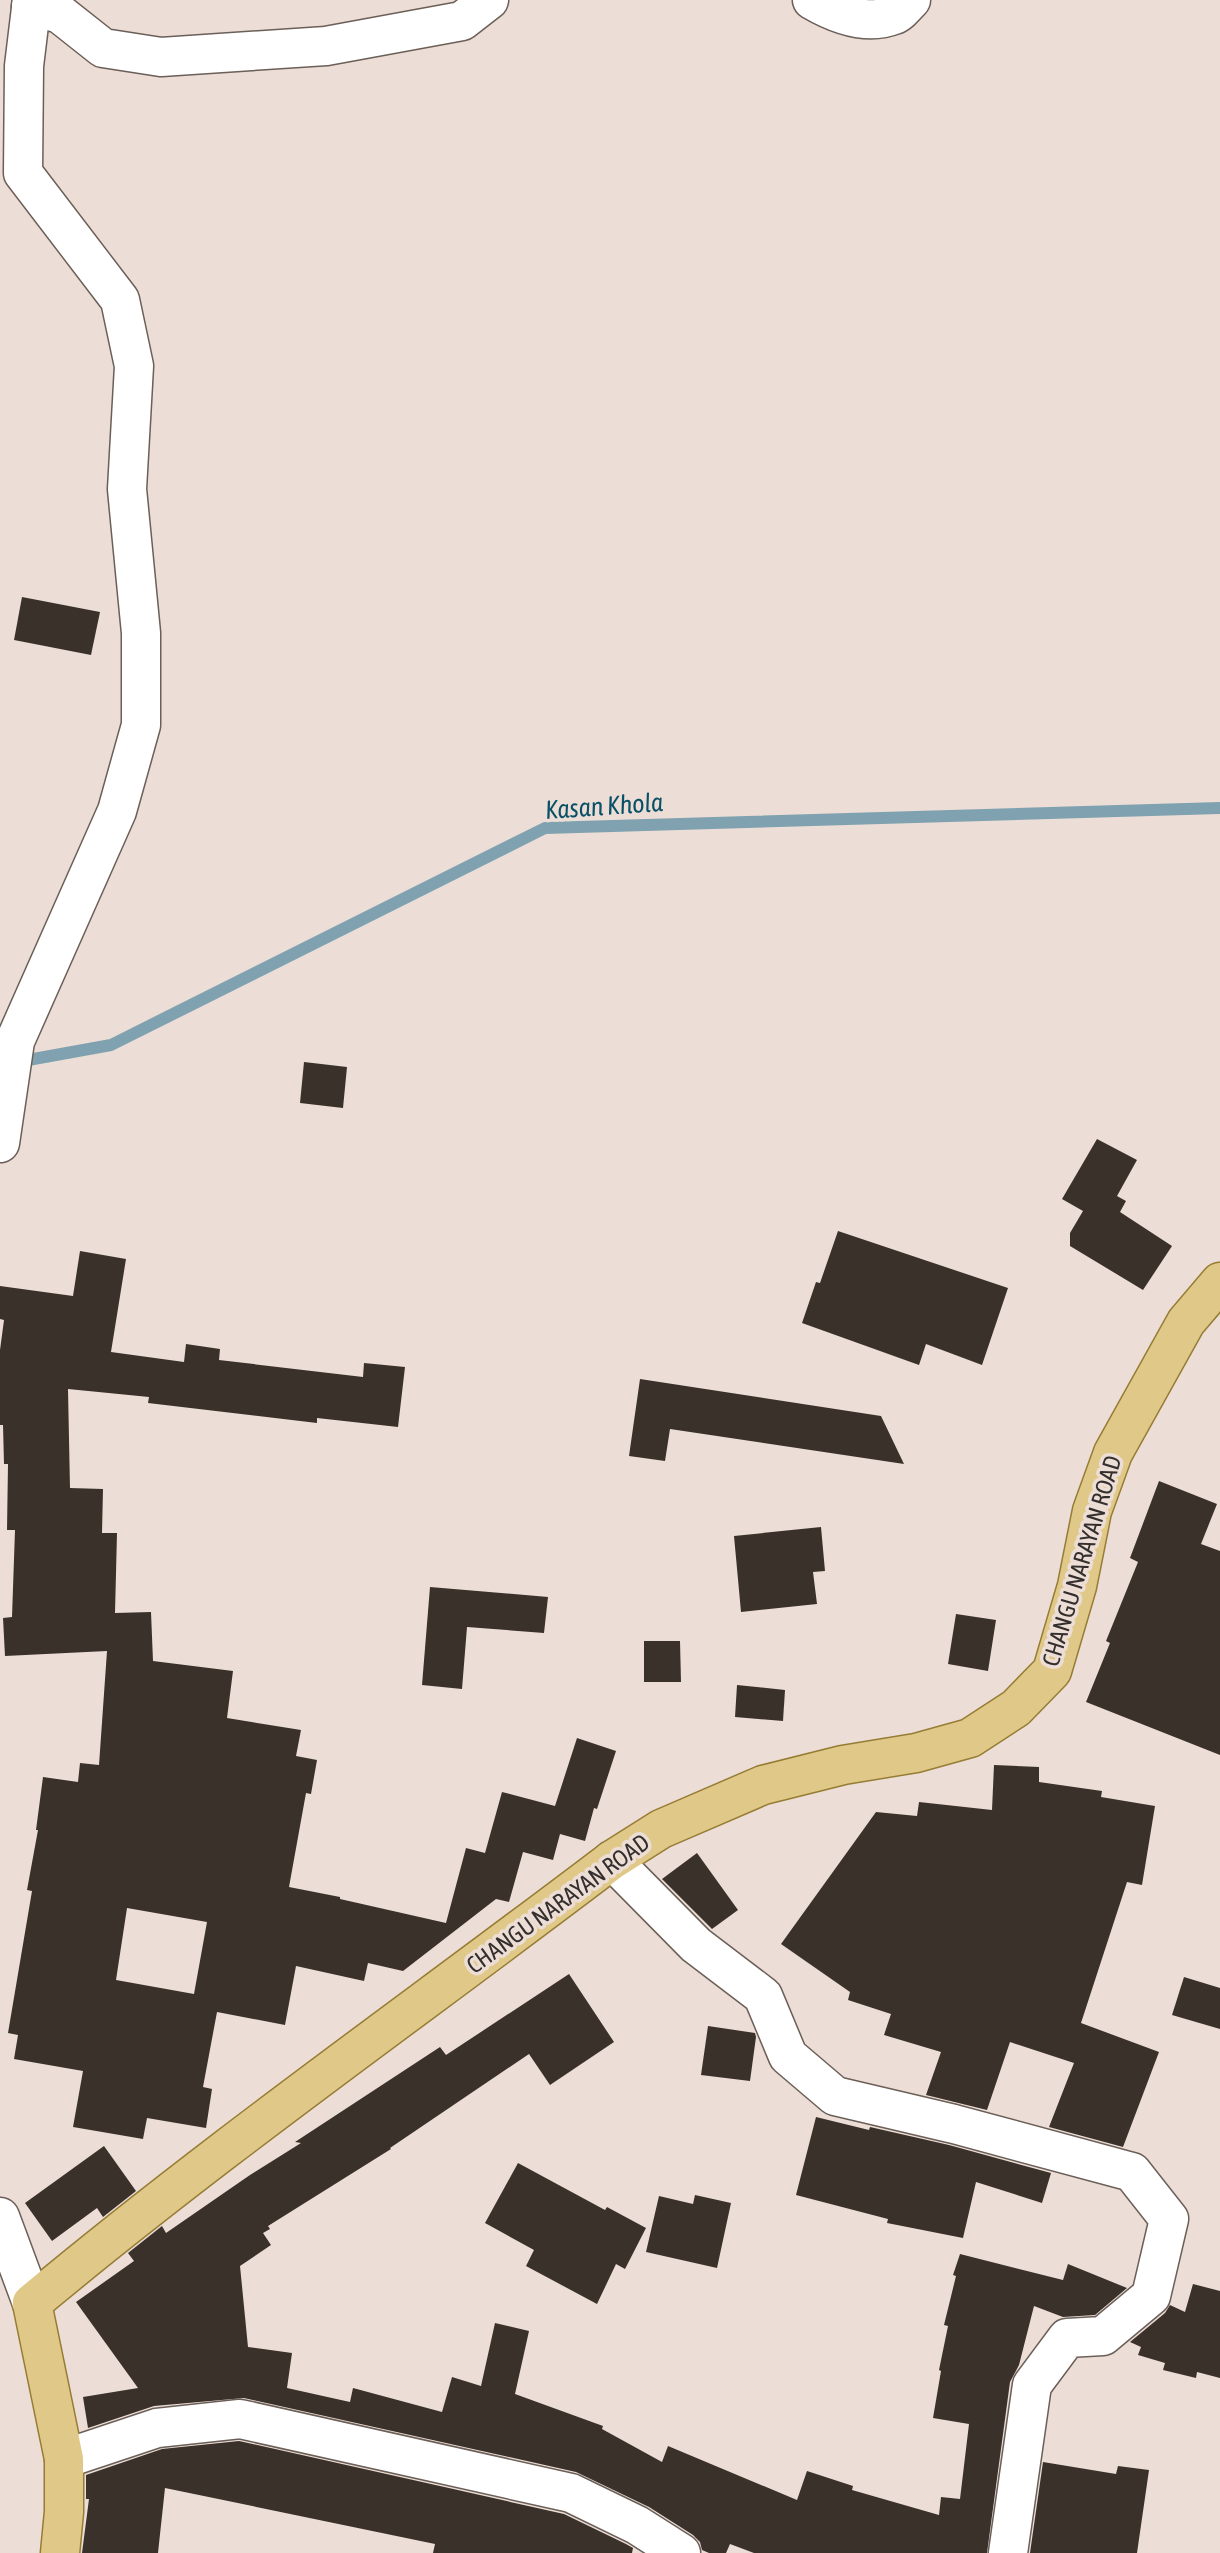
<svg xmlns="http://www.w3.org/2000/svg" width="1220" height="2553" viewBox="0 0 1220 2553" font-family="'Asap Condensed',sans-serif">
	<rect width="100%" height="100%" fill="#ecded6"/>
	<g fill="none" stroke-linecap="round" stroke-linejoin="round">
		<path stroke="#80a2b0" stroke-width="12" d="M17 1062 111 1045 545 828 1220 808"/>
	</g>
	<g fill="#3b312b" fill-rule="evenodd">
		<path d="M22 597 100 612 91 655 14 640Z"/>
		<path d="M304 1062 347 1067 343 1108 300 1103Z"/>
		<path d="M1097 1139 1137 1160 1117 1196 1126 1201 1120 1212 1172 1246 1143 1290 1070 1246V1233L1083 1211 1062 1199Z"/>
		<path d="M838 1231 1008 1288 982 1365 926 1344 919 1365 802 1323 816 1282 820 1283Z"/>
		<path d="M80 1251 126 1259 111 1352 184 1362 186 1344 220 1349 219 1360 363 1377 364 1363 405 1367 398 1427 317 1418V1423L148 1403 149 1397 68 1389 70 1488 103 1489 102 1533H117L115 1613 151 1612 153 1661 233 1671 227 1718 301 1730 296 1756 317 1760 311 1794 306 1793 289 1887 340 1897V1899L446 1923 466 1848 485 1853 502 1792 555 1806 577 1738 616 1751 597 1809 594 1808 585 1841 560 1834 553 1860 523 1852 509 1902 496 1899 403 1971 368 1963 364 1981 296 1966 285 2025 217 2012 203 2087 212 2089 206 2128 147 2118 143 2139 73 2127 83 2071 14 2059 18 2035 8 2033 32 1891 27 1890 38 1830H36L43 1777 78 1782 80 1763 99 1765 107 1651 5 1656 3 1618 12 1617 15 1530H7L8 1464H4L3 1425H0V1350L4 1320 0 1319V1286L73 1296ZM127 1908 207 1922 194 1994 116 1980Z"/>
		<path d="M640 1379 881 1416 904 1464 670 1429 665 1461 629 1456Z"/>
		<path d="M1159 1481 1217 1504 1201 1544 1220 1551V1755L1086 1702 1110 1643 1106 1641 1138 1562 1130 1558Z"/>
		<path d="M821 1527 825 1571 813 1572 817 1604 741 1612 734 1536Z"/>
		<path d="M430 1587 548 1597 544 1633 467 1627 462 1689 422 1685Z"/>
		<path d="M956 1614 996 1620 988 1671 948 1664Z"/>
		<path d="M644 1641H680L681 1682H644Z"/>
		<path d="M737 1685 785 1690 783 1721 735 1717Z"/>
		<path d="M994 1765 1039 1767V1782L1102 1791 1101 1797 1155 1806 1142 1885 1127 1882 1081 2023 1159 2052 1123 2147 1049 2127 1074 2063 1010 2042 987 2110 926 2095 941 2052 884 2035 891 2014 848 2000 850 1992 781 1944 876 1812 917 1816 919 1802 992 1810Z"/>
		<path d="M697 1853 738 1910 712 1929 662 1879Z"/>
		<path d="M569 1974 614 2042 550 2085 529 2054 390 2148 391 2149 268 2226 270 2229 263 2233 271 2245 240 2266 248 2347 292 2353 287 2388 350 2402 353 2388 442 2412 452 2377 481 2386 495 2323 529 2331 515 2394 603 2426 602 2429 662 2462 668 2446 797 2500 807 2471 853 2486 852 2490 939 2515 941 2497 960 2499 969 2424 933 2418 941 2371 939 2370 948 2326 944 2325 956 2276 953 2275 960 2254 1063 2280 1068 2264 1127 2288 1095 2315 1063 2317 1034 2306 1019 2365 1010 2382 987 2553H754L730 2544 726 2553H709L702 2550 700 2542 693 2535 649 2507 576 2472 244 2398 154 2406 88 2428 83 2397 138 2388 76 2302 134 2261 128 2253 162 2226 166 2233 250 2175 301 2143 295 2142 440 2047 446 2055Z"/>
		<path d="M1184 1977 1220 1988V2029L1172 2015Z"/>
		<path d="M708 2026 755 2033 756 2037 750 2081 701 2075Z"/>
		<path d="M816 2117 869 2130 870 2127 949 2145 1051 2173 1042 2203 976 2182 963 2238 887 2223 888 2219 796 2195Z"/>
		<path d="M104 2146 136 2191 103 2217 97 2208 52 2241 25 2203Z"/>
		<path d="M518 2163 605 2210 607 2207 646 2228 625 2269 616 2264 597 2304 526 2266 534 2250 485 2223Z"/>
		<path d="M695 2195 731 2203 717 2268 646 2252 659 2196 693 2204Z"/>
		<path d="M1193 2284 1220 2291V2378L1197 2372 1196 2378 1163 2370 1165 2363 1138 2355 1141 2347 1130 2342 1165 2313 1170 2305 1185 2312Z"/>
		<path d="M239 2441 564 2514 626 2544 633 2548 632 2553H433L435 2544 165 2488 158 2553H82L89 2499H86V2475L162 2449Z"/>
		<path d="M1043 2462 1116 2474 1118 2466 1149 2470 1137 2553H1030Z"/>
	</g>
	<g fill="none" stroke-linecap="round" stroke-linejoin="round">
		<defs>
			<g id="minor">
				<path d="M812 0C836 14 866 26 894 15 900 13 906 5 911 0"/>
				<path d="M31 6 60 14 103 48 161 57 326 46 462 21 489 0"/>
				<path d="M0 1143 15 1041 117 811 141 725V633L127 489 134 366 120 300 23 173 24 66 32 0"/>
				<path d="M612 1860 696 1945 763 1996 788 2056 835 2096 954 2124 1132 2172 1169 2219 1151 2296 1103 2336 1067 2338 1032 2385 1008 2553"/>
				<path d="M0 2217 32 2303"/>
				<path d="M64 2459 157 2428 240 2419 571 2493 637 2525 681 2553"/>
			</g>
			<path id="major" d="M60 2553 64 2512V2459L32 2303C219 2147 419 2007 612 1860L661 1829 763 1785 843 1765 916 1753 970 1738 1016 1708 1052 1671 1077 1586 1092 1511 1113 1453 1186 1322 1220 1282"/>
		</defs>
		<use href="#minor" stroke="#6b5f58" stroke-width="41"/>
		<use href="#major" stroke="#967c34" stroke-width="41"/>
		<use href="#minor" stroke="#fff" stroke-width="38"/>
		<use href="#major" stroke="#e0c988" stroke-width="38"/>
	</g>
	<g text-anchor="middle" stroke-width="7" stroke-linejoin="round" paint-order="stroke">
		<g font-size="24" fill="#342f2c" stroke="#ecded6">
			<text transform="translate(1082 1561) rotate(-73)" y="8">CHANGU NARAYAN ROAD</text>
			<text transform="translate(558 1904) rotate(-36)" y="8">CHANGU NARAYAN ROAD</text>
		</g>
		<g font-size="26" font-style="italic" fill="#0a5167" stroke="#ecded6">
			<text transform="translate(604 806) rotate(-4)" y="9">Kasan Khola</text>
		</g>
	</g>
</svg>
